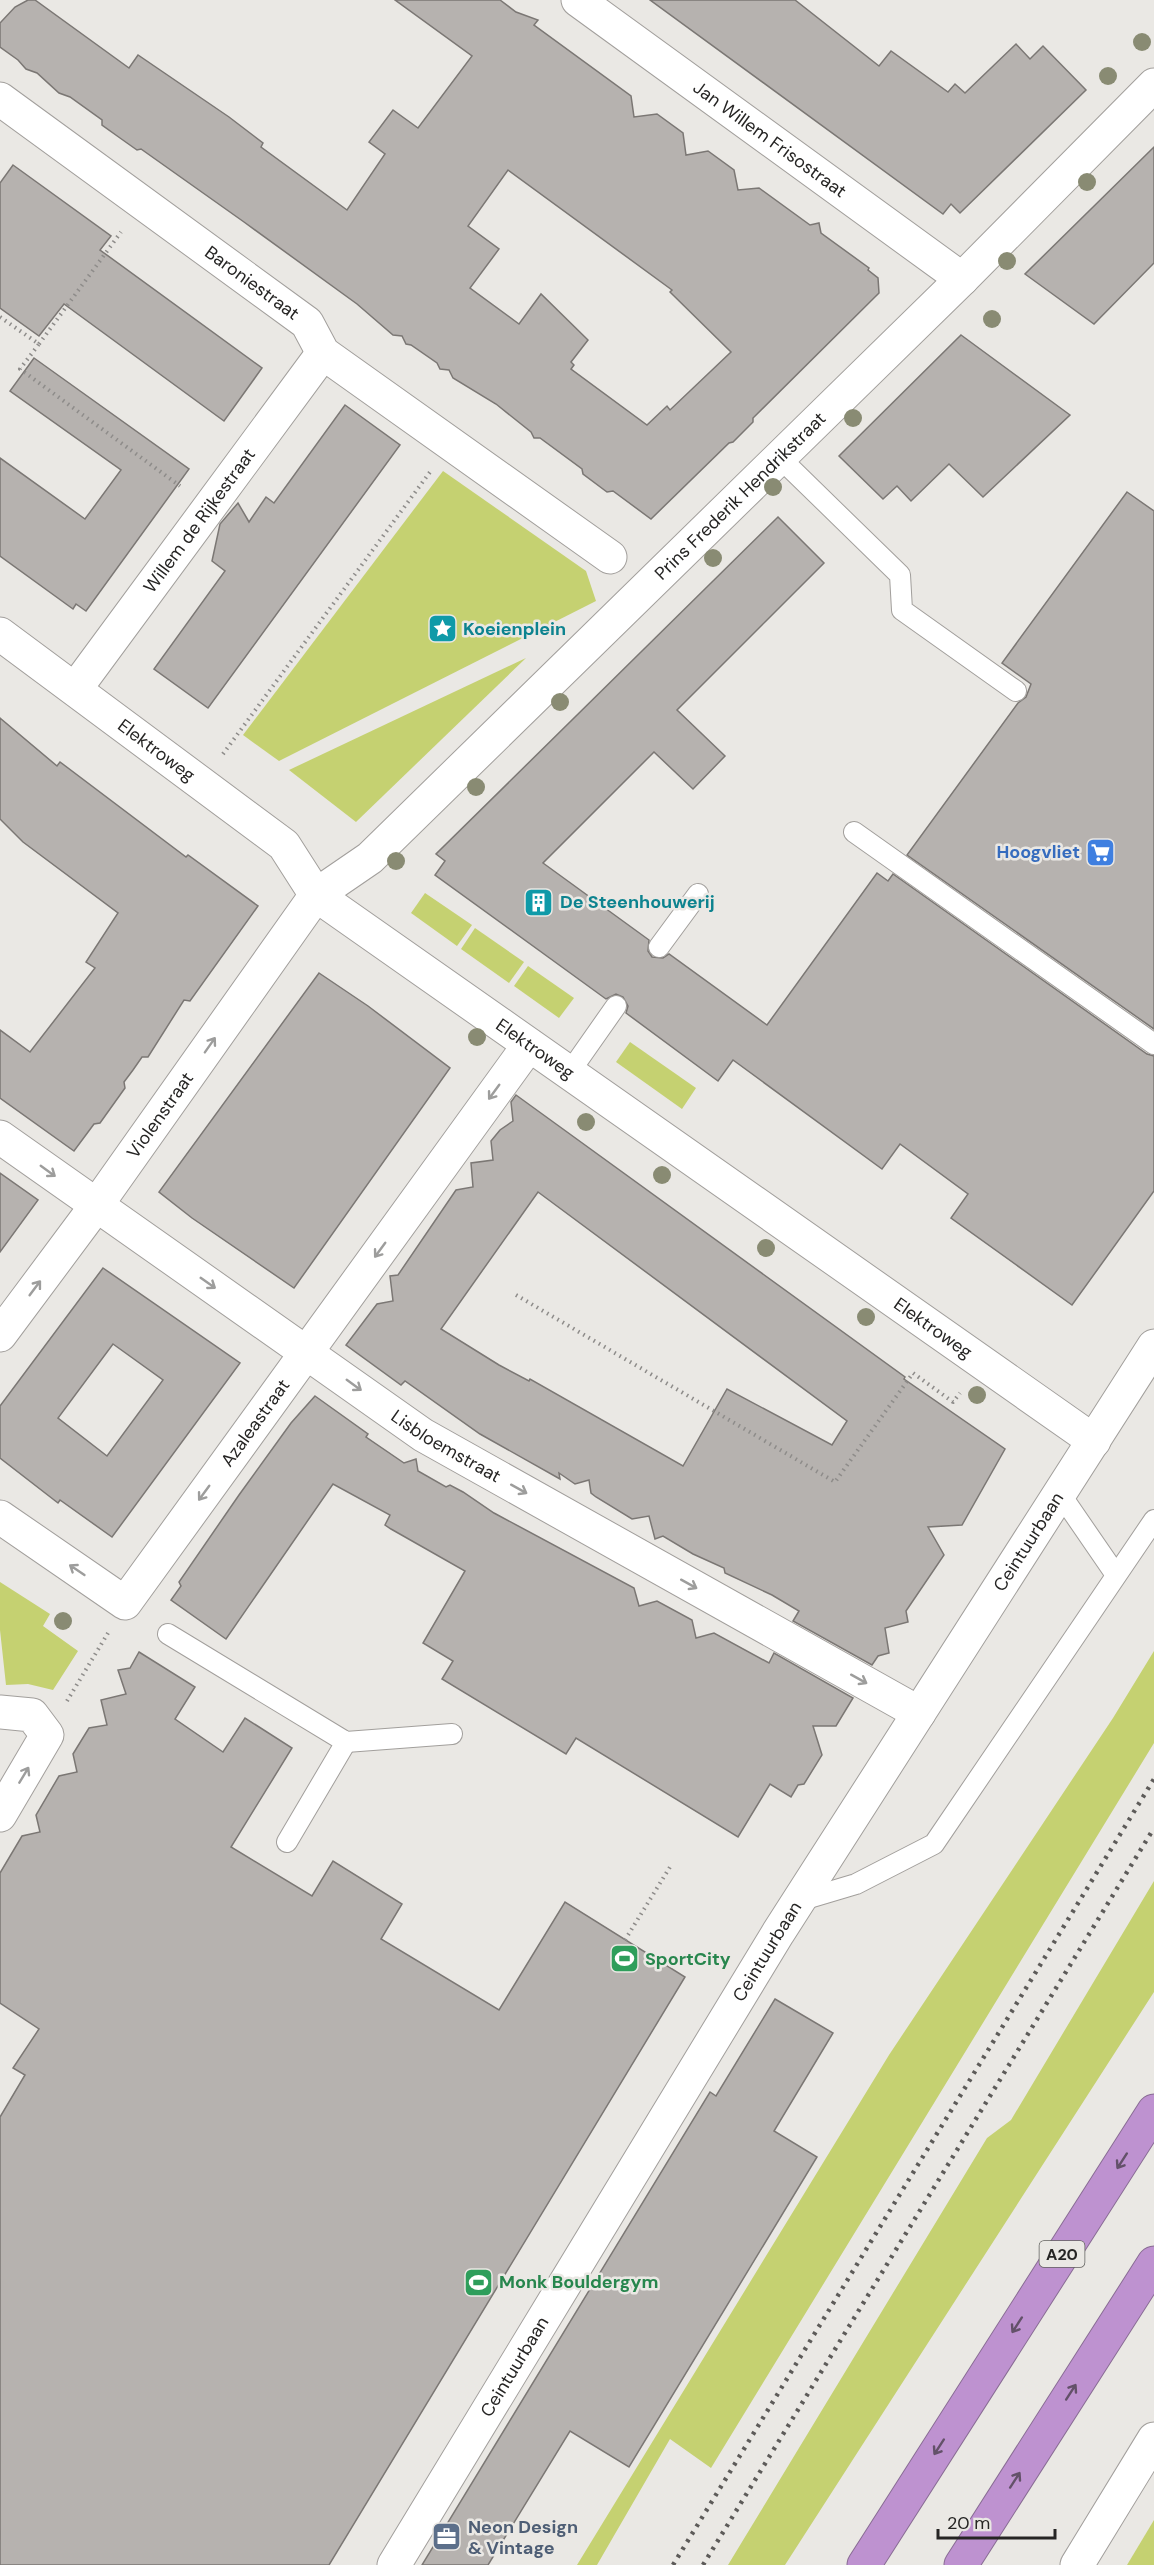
<svg xmlns="http://www.w3.org/2000/svg" width="1154" height="2565" viewBox="0 0 1154 2565" font-family="'DM Sans',sans-serif">
	<rect width="100%" height="100%" fill="#eae8e4"/>
	<g fill="#c5d171">
		<path d="M443 471 586 571 596 601 279 761 243 735Z"/>
		<path d="M526 658 356 822 289 770Z"/>
		<path d="M425 893 472 925 457 946 411 913Z"/>
		<path d="M475 928 524 962 509 983 461 949Z"/>
		<path d="M528 966 574 998 559 1018 514 986Z"/>
		<path d="M630 1042 696 1088 682 1109 616 1062Z"/>
		<path d="M0 1582 50 1614 43 1626 78 1651 53 1690 28 1684 6 1685 0 1630Z"/>
		<path d="M1154 1651V1743L711 2468 670 2439 597 2565H577L889 2055 1113 1718Z"/>
		<path d="M1154 1881V1992L785 2565H728L987 2138 1011 2120Z"/>
		<path d="M1154 2520V2565H1127Z"/>
	</g>
	<g fill="#b6b2af" stroke="#7b7774" stroke-width="1.5" fill-rule="evenodd">
		<path d="M28 0H35L129 68 138 55 229 117 263 143 261 147 347 210 385 154 369 142 393 110 418 128 472 56 395 0H500L516 12 538 20 534 25 631 96 634 117 657 114 683 133 686 155 708 151 734 170 738 190 759 188 810 225 819 223 821 233 869 268 868 270 878 278 879 293 753 418V422L733 442 729 443 651 519 613 491 607 492 583 474 582 469 540 438H534L531 432 496 404 453 378 449 370 440 369 437 363 411 345 406 344 402 336 393 335 357 304 244 222 141 149 137 150 120 138 102 125V120L70 97 59 93 37 73 26 69 18 60 0 47V23L15 7ZM508 170 672 290 670 292 731 352 670 410 667 406 647 425 571 369 574 365 571 362 588 340 541 294 519 324 470 288 499 249 468 226Z"/>
		<path d="M650 0H795L879 66 891 51 948 92 955 84 965 93 1016 44 1030 59 1043 46 1086 90 960 213 951 204 943 214Z"/>
		<path d="M1154 147V263L1094 324 1025 274Z"/>
		<path d="M13 165 111 236 100 250 262 368 224 421 64 304 39 336 0 308V183Z"/>
		<path d="M961 335 1070 415 983 497 949 464 911 501 897 486 883 499 839 456Z"/>
		<path d="M34 358 189 469 86 611 76 604 73 609 0 556V458L85 519 121 470 10 391Z"/>
		<path d="M345 405 400 445 208 708 154 669 225 571 212 561 220 524 238 503 249 522 266 497 274 503Z"/>
		<path d="M1127 492 1154 511V1029L907 855 1018 703 1026 697 1031 684 1002 663Z"/>
		<path d="M778 517 824 563 677 710 725 756 693 789 654 752 543 863 649 940 648 951 652 957 663 958 669 954 767 1025 877 873 888 881 893 874 1147 1054 1154 1056V1191L1072 1305 951 1218 968 1194 900 1144 882 1169 733 1060 718 1081 626 1013 628 1006 623 997 616 994 606 999 435 875 445 861 436 854Z"/>
		<path d="M0 718 57 766 60 762 186 857 188 855 258 906 190 1001 184 1000 148 1057H142L133 1070 124 1082 125 1088 100 1123 94 1124 74 1151 0 1098V1030L30 1052 95 968 86 962 118 913 23 842 0 819Z"/>
		<path d="M319 973 368 1006 450 1068 294 1288 192 1218 159 1192Z"/>
		<path d="M516 1095 905 1377 904 1379 1005 1449 962 1525 928 1527 944 1555 906 1611 908 1622 885 1628 889 1653 878 1656 872 1665 793 1621 799 1611 772 1595 725 1573 724 1568 693 1554 663 1536 655 1539 649 1516 632 1519 596 1497 591 1493 589 1480 575 1484 559 1473 560 1479 480 1434 405 1381 401 1385 346 1345 377 1304 393 1301 390 1276 398 1275 456 1190 473 1187 471 1163 493 1160 491 1141 500 1130 513 1121 511 1102ZM538 1192 847 1421 832 1445 727 1389 683 1466 530 1379 529 1381 499 1365 441 1329Z"/>
		<path d="M0 1173 38 1200 0 1252Z"/>
		<path d="M103 1268 240 1363 112 1537 60 1500 58 1503 0 1458V1406ZM113 1344 163 1380 107 1456 58 1418Z"/>
		<path d="M315 1396 368 1434 366 1437 404 1463 416 1459 418 1471 446 1487 450 1485 463 1492 494 1513 634 1588 639 1606 657 1601 692 1620 696 1638 714 1633 769 1663 774 1653 853 1698 836 1726H813L822 1755 804 1784 798 1785 791 1797 770 1784 738 1837 576 1738 566 1754 442 1679 453 1661 423 1643 465 1571 391 1529 385 1525 390 1515 333 1484 226 1639 171 1600 181 1586 179 1582 239 1495 291 1423Z"/>
		<path d="M139 1652 195 1687 175 1719 223 1752 245 1718 292 1748 231 1847 312 1896 333 1861 402 1904 381 1939 499 2010 565 1902 685 1977 329 2565H0V2117L25 2075 13 2068 39 2029 0 2003V1873L22 1836 40 1832 36 1815 59 1776 77 1772 73 1754 89 1728 107 1725 101 1700 126 1694 118 1670 130 1668Z"/>
		<path d="M775 1999 833 2033 774 2131 817 2157 629 2467 570 2431 488 2565H422L710 2092 716 2096Z"/>
	</g>
	<g fill="none" stroke-linecap="round" stroke-linejoin="round">
		<defs>
			<g id="lane">
				<path d="M779 457 900 575 902 610 1016 691"/>
				<path d="M854 832 1154 1044"/>
				<path d="M659 947 698 894"/>
				<path d="M569 1073 616 1006"/>
				<path d="M1061 1495 1116 1575"/>
				<path d="M168 1634 346 1742 452 1734"/>
				<path d="M287 1842 346 1742"/>
				<path d="M799 1901 856 1884 934 1844 1154 1520"/>
			</g>
			<g id="street">
				<path id="s1" d="M578 0 962 279"/>
				<path id="s2" d="M0 99 307 323 323 353 610 557"/>
				<path id="s3" d="M0 634 284 845 316 895 1094 1441"/>
				<path id="s4" d="M76 688 323 353"/>
				<path id="s5" d="M0 1137 423 1435 919 1713"/>
				<path id="s6" d="M0 1335 96 1206 316 895 370 858 962 279 1154 85"/>
				<path id="s7" d="M0 1517 125 1603 529 1045"/>
				<path d="M0 1712 32 1715 47 1735 0 1815"/>
				<path id="s8" d="M394 2565 778 1933 1154 1346"/>
				<path d="M1077 2565 1154 2439"/>
			</g>
			<g id="highway">
				<path d="M864 2565 1154 2111"/>
				<path d="M961 2565 1154 2263"/>
			</g>
		</defs>
		<use href="#lane" stroke="#a29f9c" stroke-width="22"/>
		<use href="#street" stroke="#a29f9c" stroke-width="35"/>
		<use href="#highway" stroke="#896c94" stroke-width="35"/>
		<g stroke="#8e8c8a" stroke-width="4" stroke-dasharray="1.5 4.5" stroke-linecap="butt">
			<path d="M0 317 39 344 20 369 180 486"/>
			<path d="M39 344 121 232"/>
			<path d="M223 754 430 472"/>
			<path d="M516 1295 835 1482 913 1373 953 1402 960 1393"/>
			<path d="M67 1701 108 1633"/>
			<path d="M625 1940 670 1867"/>
		</g>
		<use href="#lane" stroke="#fff" stroke-width="20"/>
		<use href="#street" stroke="#fff" stroke-width="33"/>
		<use href="#highway" stroke="#be92d0" stroke-width="33"/>
		<g stroke="#5d5b59" stroke-width="4.5" stroke-dasharray="3 6" stroke-linecap="butt">
			<path d="M673 2565 1154 1779"/>
			<path d="M703 2565 1154 1828"/>
		</g>
	</g>
	<g fill="#898b73">
		<circle cx="1142" cy="42" r="9"/>
		<circle cx="1108" cy="76" r="9"/>
		<circle cx="1087" cy="182" r="9"/>
		<circle cx="1007" cy="261" r="9"/>
		<circle cx="992" cy="319" r="9"/>
		<circle cx="853" cy="418" r="9"/>
		<circle cx="773" cy="487" r="9"/>
		<circle cx="713" cy="558" r="9"/>
		<circle cx="560" cy="702" r="9"/>
		<circle cx="476" cy="787" r="9"/>
		<circle cx="396" cy="861" r="9"/>
		<circle cx="477" cy="1037" r="9"/>
		<circle cx="586" cy="1122" r="9"/>
		<circle cx="662" cy="1175" r="9"/>
		<circle cx="766" cy="1248" r="9"/>
		<circle cx="866" cy="1317" r="9"/>
		<circle cx="977" cy="1395" r="9"/>
		<circle cx="63" cy="1621" r="9"/>
	</g>
	<defs><path id="oneway-shaft" d="M-6 0H5M1.5-3L5.5 0L1.5 3" fill="none" stroke-width="1.6" stroke-linecap="round" stroke-linejoin="round" transform="scale(1.5)"/></defs>
	<g stroke="#9d9d9c">
		<use href="#oneway-shaft" transform="translate(210 1045) rotate(-55)"/>
		<use href="#oneway-shaft" transform="translate(494 1092) rotate(126)"/>
		<use href="#oneway-shaft" transform="translate(48 1171) rotate(36)"/>
		<use href="#oneway-shaft" transform="translate(380 1250) rotate(126)"/>
		<use href="#oneway-shaft" transform="translate(208 1283) rotate(35)"/>
		<use href="#oneway-shaft" transform="translate(35 1288) rotate(-53)"/>
		<use href="#oneway-shaft" transform="translate(354 1385) rotate(36)"/>
		<use href="#oneway-shaft" transform="translate(519 1489) rotate(29)"/>
		<use href="#oneway-shaft" transform="translate(204 1493) rotate(126)"/>
		<use href="#oneway-shaft" transform="translate(77 1570) rotate(-146)"/>
		<use href="#oneway-shaft" transform="translate(689 1584) rotate(29)"/>
		<use href="#oneway-shaft" transform="translate(859 1679) rotate(29)"/>
		<use href="#oneway-shaft" transform="translate(24 1775) rotate(-59)"/>
	</g>
	<g stroke="#635169">
		<use href="#oneway-shaft" transform="translate(1122 2161) rotate(123)"/>
		<use href="#oneway-shaft" transform="translate(1017 2325) rotate(123)"/>
		<use href="#oneway-shaft" transform="translate(1071 2392) rotate(-57)"/>
		<use href="#oneway-shaft" transform="translate(939 2447) rotate(123)"/>
		<use href="#oneway-shaft" transform="translate(1015 2480) rotate(-57)"/>
	</g>
	<defs>
		<symbol id="sight-square" viewBox="-11 -11 22 22"><rect x="-9" y="-9" width="18" height="18" rx="4" fill="#0f9aa8" stroke="#eae8e4"/><path d="M0-6L1.8-2.2L6-1.7L2.9 1.2L3.7 5.4L0 3.3L-3.7 5.4L-2.9 1.2L-6-1.7L-1.8-2.2Z" fill="#fff"/></symbol>
		<symbol id="supermarket-square" viewBox="-11 -11 22 22"><rect x="-9" y="-9" width="18" height="18" rx="4" fill="#3f7fe0" stroke="#eae8e4"/><path d="M-6-5.5h2.5l.6 2H6L4.5 2H-2.5L-4.4-4H-6ZM-1.5 3.2a1.3 1.3 0 1 0 .1 0ZM3 3.2a1.3 1.3 0 1 0 .1 0Z" fill="#fff"/></symbol>
		<symbol id="building-square" viewBox="-11 -11 22 22"><rect x="-9" y="-9" width="18" height="18" rx="4" fill="#0f9aa8" stroke="#eae8e4"/><path d="M-4-6H4V6H1V3H-1V6H-4ZM-2.5-4.3h1.7v1.8h-1.7ZM.8-4.3h1.7v1.8H.8ZM-2.5-1h1.7V.8h-1.7ZM.8-1h1.7V.8H.8Z" fill="#fff"/></symbol>
		<symbol id="stadium-square" viewBox="-11 -11 22 22"><rect x="-9" y="-9" width="18" height="18" rx="4" fill="#2e9e5b" stroke="#eae8e4"/><path d="M0-5a6.5 5 0 1 0 0 10a6.5 5 0 1 0 0-10ZM-3.5-1.8h7v3.6h-7Z" fill="#fff"/></symbol>
		<symbol id="office-square" viewBox="-11 -11 22 22"><rect x="-9" y="-9" width="18" height="18" rx="4" fill="#5c6f8a" stroke="#eae8e4"/><path d="M-6-3h4V-5.5h4V-3h4V5H-6ZM-1-4.5V-3h2v-1.5ZM-6 0V1H6V0Z" fill="#fff"/></symbol>
	</defs>
	<g fill-rule="evenodd">
		<use href="#sight-square" x="426" y="612" width="33" height="33"/>
		<use href="#supermarket-square" x="1084" y="836" width="33" height="33"/>
		<use href="#building-square" x="522" y="886" width="33" height="33"/>
		<use href="#stadium-square" x="608" y="1942" width="33" height="33"/>
		<use href="#stadium-square" x="462" y="2266" width="33" height="33"/>
		<use href="#office-square" x="430" y="2520" width="33" height="33"/>
	</g>
	<g text-anchor="middle" stroke-width="5" stroke-linejoin="round" paint-order="stroke">
		<rect fill="#eae8e4" stroke="#61605e" stroke-width="1.5" x="1039.5" y="2241" width="45" height="26" rx="4.5"/>
		<g font-size="16" font-weight="bold" fill="#262524">
			<text x="1062" y="2260">A20</text>
		</g>
		<g font-size="18" fill="#262524" stroke="#eae8e4">
			<text dy="6" stroke="none"><textPath href="#s1" startOffset="237">Jan Willem Frisostraat</textPath></text>
			<text dy="6" stroke="none"><textPath href="#s2" startOffset="312">Baroniestraat</textPath></text>
			<text dy="6" stroke="none"><textPath href="#s6" startOffset="1125">Prins Frederik Hendrikstraat</textPath></text>
			<text dy="6" stroke="none"><textPath href="#s4" startOffset="208">Willem de Rijkestraat</textPath></text>
			<text dy="6" stroke="none"><textPath href="#s3" startOffset="195">Elektroweg</textPath></text>
			<text dy="6" stroke="none"><textPath href="#s3" startOffset="681">Elektroweg</textPath></text>
			<text dy="6" stroke="none"><textPath href="#s6" startOffset="272">Violenstraat</textPath></text>
			<text dy="6" stroke="none"><textPath href="#s3" startOffset="1167">Elektroweg</textPath></text>
			<text dy="6" stroke="none"><textPath href="#s7" startOffset="374">Azaleastraat</textPath></text>
			<text dy="6" stroke="none"><textPath href="#s5" startOffset="543">Lisbloemstraat</textPath></text>
			<text dy="6" stroke="none"><textPath href="#s8" startOffset="1204">Ceintuurbaan</textPath></text>
			<text dy="6" stroke="none"><textPath href="#s8" startOffset="718">Ceintuurbaan</textPath></text>
			<text dy="6" stroke="none"><textPath href="#s8" startOffset="232">Ceintuurbaan</textPath></text>
		</g>
		<g font-size="18" font-weight="bold" fill="#0d838f" stroke="#eae8e4" text-anchor="start">
			<text x="463" y="635">Koeienplein</text>
			<text x="560" y="908">De Steenhouwerij</text>
		</g>
		<g font-size="18" font-weight="bold" fill="#366cbe" stroke="#eae8e4" text-anchor="end">
			<text x="1080" y="858">Hoogvliet</text>
		</g>
		<g font-size="18" font-weight="bold" fill="#27864d" stroke="#eae8e4" text-anchor="start">
			<text x="645" y="1965">SportCity</text>
			<text x="499" y="2288">Monk Bouldergym</text>
		</g>
		<g font-size="18" font-weight="bold" fill="#4e5e75" stroke="#eae8e4" text-anchor="start">
			<text x="468" y="2533">Neon Design<tspan x="468" dy="21">&amp; Vintage</tspan></text>
		</g>
	</g>
	<path d="M938 2529v9h117v-9" fill="none" stroke="#262524" stroke-width="3"/>
	<text x="947" y="2529" font-size="18" fill="#262524" stroke="#eae8e4" stroke-width="4.5" paint-order="stroke">20 m</text>
</svg>
